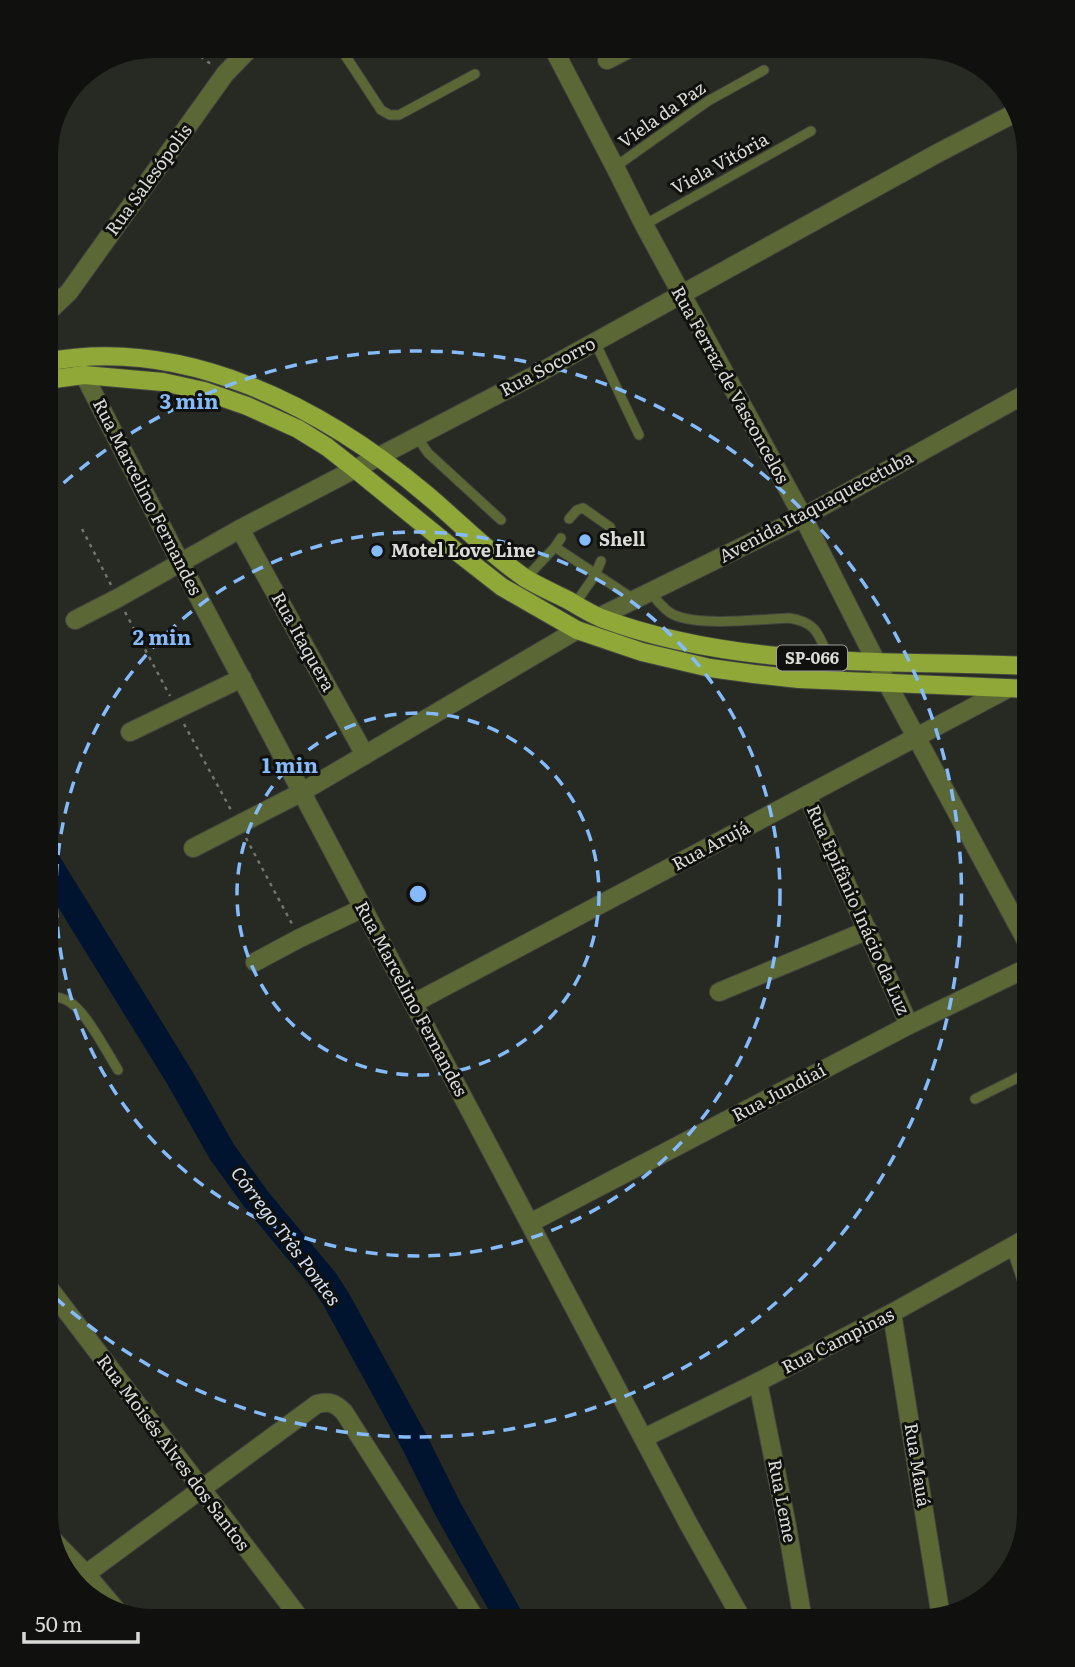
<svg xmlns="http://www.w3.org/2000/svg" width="1075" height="1667" viewBox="0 0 1075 1667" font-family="Literata,serif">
	<rect width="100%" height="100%" fill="#272923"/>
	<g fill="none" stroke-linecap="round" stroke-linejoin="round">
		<path stroke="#00142f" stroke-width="28" d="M46 861 180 1078 222 1152 256 1199 325 1282 336 1299 415 1443 448 1509 511 1621"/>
		<defs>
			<g id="service">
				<path d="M339 46 381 110 390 115H399L475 74"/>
				<path d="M615 167 708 101 764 70"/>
				<path d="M644 225 811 131"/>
				<path d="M595 342 639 435"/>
				<path d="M417 437 428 453 501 520"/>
				<path d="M569 519 577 510 583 508 610 527 612 532 608 541"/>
				<path d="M555 547 635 600"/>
				<path d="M526 578 555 547 561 538"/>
				<path d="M650 592C656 599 662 607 669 612 691 628 761 619 789 618 817 622 819 635 829 659"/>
				<path d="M575 604 595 575 601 561"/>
				<path d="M46 995C53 996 61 997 68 1001 86 1011 106 1051 118 1070"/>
				<path d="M975 1099 1029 1072"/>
			</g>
			<g id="minor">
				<path d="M552 46 615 167 644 225 803 517 887 683 1029 946"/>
				<path d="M607 60 634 46"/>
				<path d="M46 314 69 292 225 74 252 46"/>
				<path d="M84 375 180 562 688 1523 743 1621"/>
				<path d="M240 529 365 755"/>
				<path d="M75 620 118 598 240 529 537 374 938 153 1019 111"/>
				<path d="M130 732 242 678"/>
				<path d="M807 795 909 1025"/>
				<path d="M193 848 302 792 577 630"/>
				<path d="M255 962 300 938 363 908"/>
				<path d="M719 992 868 930"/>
				<path d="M414 1003 1009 688"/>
				<path d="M530 1223 909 1025 1029 967"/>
				<path d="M1015 1245 1029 1287"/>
				<path d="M46 1284 302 1621"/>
				<path d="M892 1313 941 1617"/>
				<path d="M758 1382 786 1521 803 1621"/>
				<path d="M644 1438 758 1382 892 1313 1029 1237"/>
				<path d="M52 1539 86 1574 118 1612"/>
				<path d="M73 1580 86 1574 317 1404C330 1401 335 1403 344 1412L477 1621"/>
			</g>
			<path id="tertiary" d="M599 617 803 517 1029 392"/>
			<g id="primary">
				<path d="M46 362C184 335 324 408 427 495 459 522 490 554 525 578 538 586 554 593 568 600 578 606 589 613 601 618 737 669 887 660 1029 666"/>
				<path d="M46 380 84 375 163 382 204 391 247 406 298 429 327 447 355 469 456 551 502 587 577 630 642 652 710 668 754 674 799 679 1029 689"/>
			</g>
		</defs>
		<use href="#service" stroke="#444540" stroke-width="11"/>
		<use href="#minor" stroke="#444540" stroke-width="20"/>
		<use href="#tertiary" stroke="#444540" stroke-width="20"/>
		<use href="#primary" stroke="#444540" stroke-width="20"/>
		<g stroke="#73746f" stroke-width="2.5" stroke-dasharray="3.5 5" stroke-linecap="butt">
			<path d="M187 46 212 65"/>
			<path d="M82 529 111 585"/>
			<path d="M125 612 170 696"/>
			<path d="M184 724 231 810"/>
			<path d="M246 838 292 924"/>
		</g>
		<use href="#service" stroke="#5b6836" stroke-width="9"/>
		<use href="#minor" stroke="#5b6836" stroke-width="18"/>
		<use href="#tertiary" stroke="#5b6836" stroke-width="18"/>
		<use href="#primary" stroke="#8fa837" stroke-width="18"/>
	</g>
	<g fill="none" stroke="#86bbfb" stroke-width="3.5" stroke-dasharray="12 9">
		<circle cx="418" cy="894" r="181"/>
		<circle cx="418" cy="894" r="362"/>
		<path d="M48 497A543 543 0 1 1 48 1291"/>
	</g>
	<g fill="#86bbfb" stroke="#10110e" stroke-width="2.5">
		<circle cx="585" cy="540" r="7"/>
		<circle cx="377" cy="551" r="7"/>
	</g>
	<g text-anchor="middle" stroke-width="6" stroke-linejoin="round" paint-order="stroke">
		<rect fill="#10110e" stroke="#9d9e9b" stroke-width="2" x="777" y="645.5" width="70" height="25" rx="5"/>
		<g font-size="16" font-weight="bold" fill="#dadbd7">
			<text x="812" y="664">SP-066</text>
		</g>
		<g font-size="18" fill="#dadbd7" stroke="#10110e">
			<text transform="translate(662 115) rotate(-35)" y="6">Viela da Paz</text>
			<text transform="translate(720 164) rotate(-29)" y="6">Viela Vitória</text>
			<text transform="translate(149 180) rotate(-54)" y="6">Rua Salesópolis</text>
			<text transform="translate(548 367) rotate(-28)" y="6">Rua Socorro</text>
			<text transform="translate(730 385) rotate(61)" y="6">Rua Ferraz de Vasconcelos</text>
			<text transform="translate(147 497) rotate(63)" y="6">Rua Marcelino Fernandes</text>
			<text transform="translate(816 507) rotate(-28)" y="6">Avenida Itaquaquecetuba</text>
			<text transform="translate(303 642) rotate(61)" y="6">Rua Itaquera</text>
			<text transform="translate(711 846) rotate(-28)" y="6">Rua Arujá</text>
			<text transform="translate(858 910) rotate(66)" y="6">Rua Epifânio Inácio da Luz</text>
			<text transform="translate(411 999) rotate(62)" y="6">Rua Marcelino Fernandes</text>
			<text transform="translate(779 1093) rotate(-28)" y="6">Rua Jundiaí</text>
			<text transform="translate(838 1341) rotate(-27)" y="6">Rua Campinas</text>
			<text transform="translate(173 1453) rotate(53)" y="6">Rua Moisés Alves dos Santos</text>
			<text transform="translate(917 1465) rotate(81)" y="6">Rua Mauá</text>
			<text transform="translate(782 1501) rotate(79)" y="6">Rua Leme</text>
		</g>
		<g font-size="18" font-weight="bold" fill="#dadbd7" stroke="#10110e" text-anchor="start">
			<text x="599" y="546">Shell</text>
			<text x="391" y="557">Motel Love Line</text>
		</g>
		<g font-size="19" font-style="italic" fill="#d5e2f3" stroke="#10110e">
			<text transform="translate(286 1236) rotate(53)" y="7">Córrego Três Pontes</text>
		</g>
	</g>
	<path d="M0 0H1075V1667H0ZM154 58H921A96 96 0 0 1 1017 154V1513A96 96 0 0 1 921 1609H154A96 96 0 0 1 58 1513V154A96 96 0 0 1 154 58Z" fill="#10110e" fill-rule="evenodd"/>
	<circle cx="418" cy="894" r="10" fill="#86bbfb" stroke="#10110e" stroke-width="3.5"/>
	<g font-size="21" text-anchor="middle" font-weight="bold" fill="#86bbfb" stroke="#10110e" stroke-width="6" stroke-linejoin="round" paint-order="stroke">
		<text x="189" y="409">3 min</text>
		<text x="162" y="645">2 min</text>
		<text x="290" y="773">1 min</text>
	</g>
	<path d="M24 1632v10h114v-10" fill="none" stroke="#dadbd7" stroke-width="3.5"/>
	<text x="35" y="1632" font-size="21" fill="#dadbd7" stroke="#10110e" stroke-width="5" paint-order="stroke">50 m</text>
</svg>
